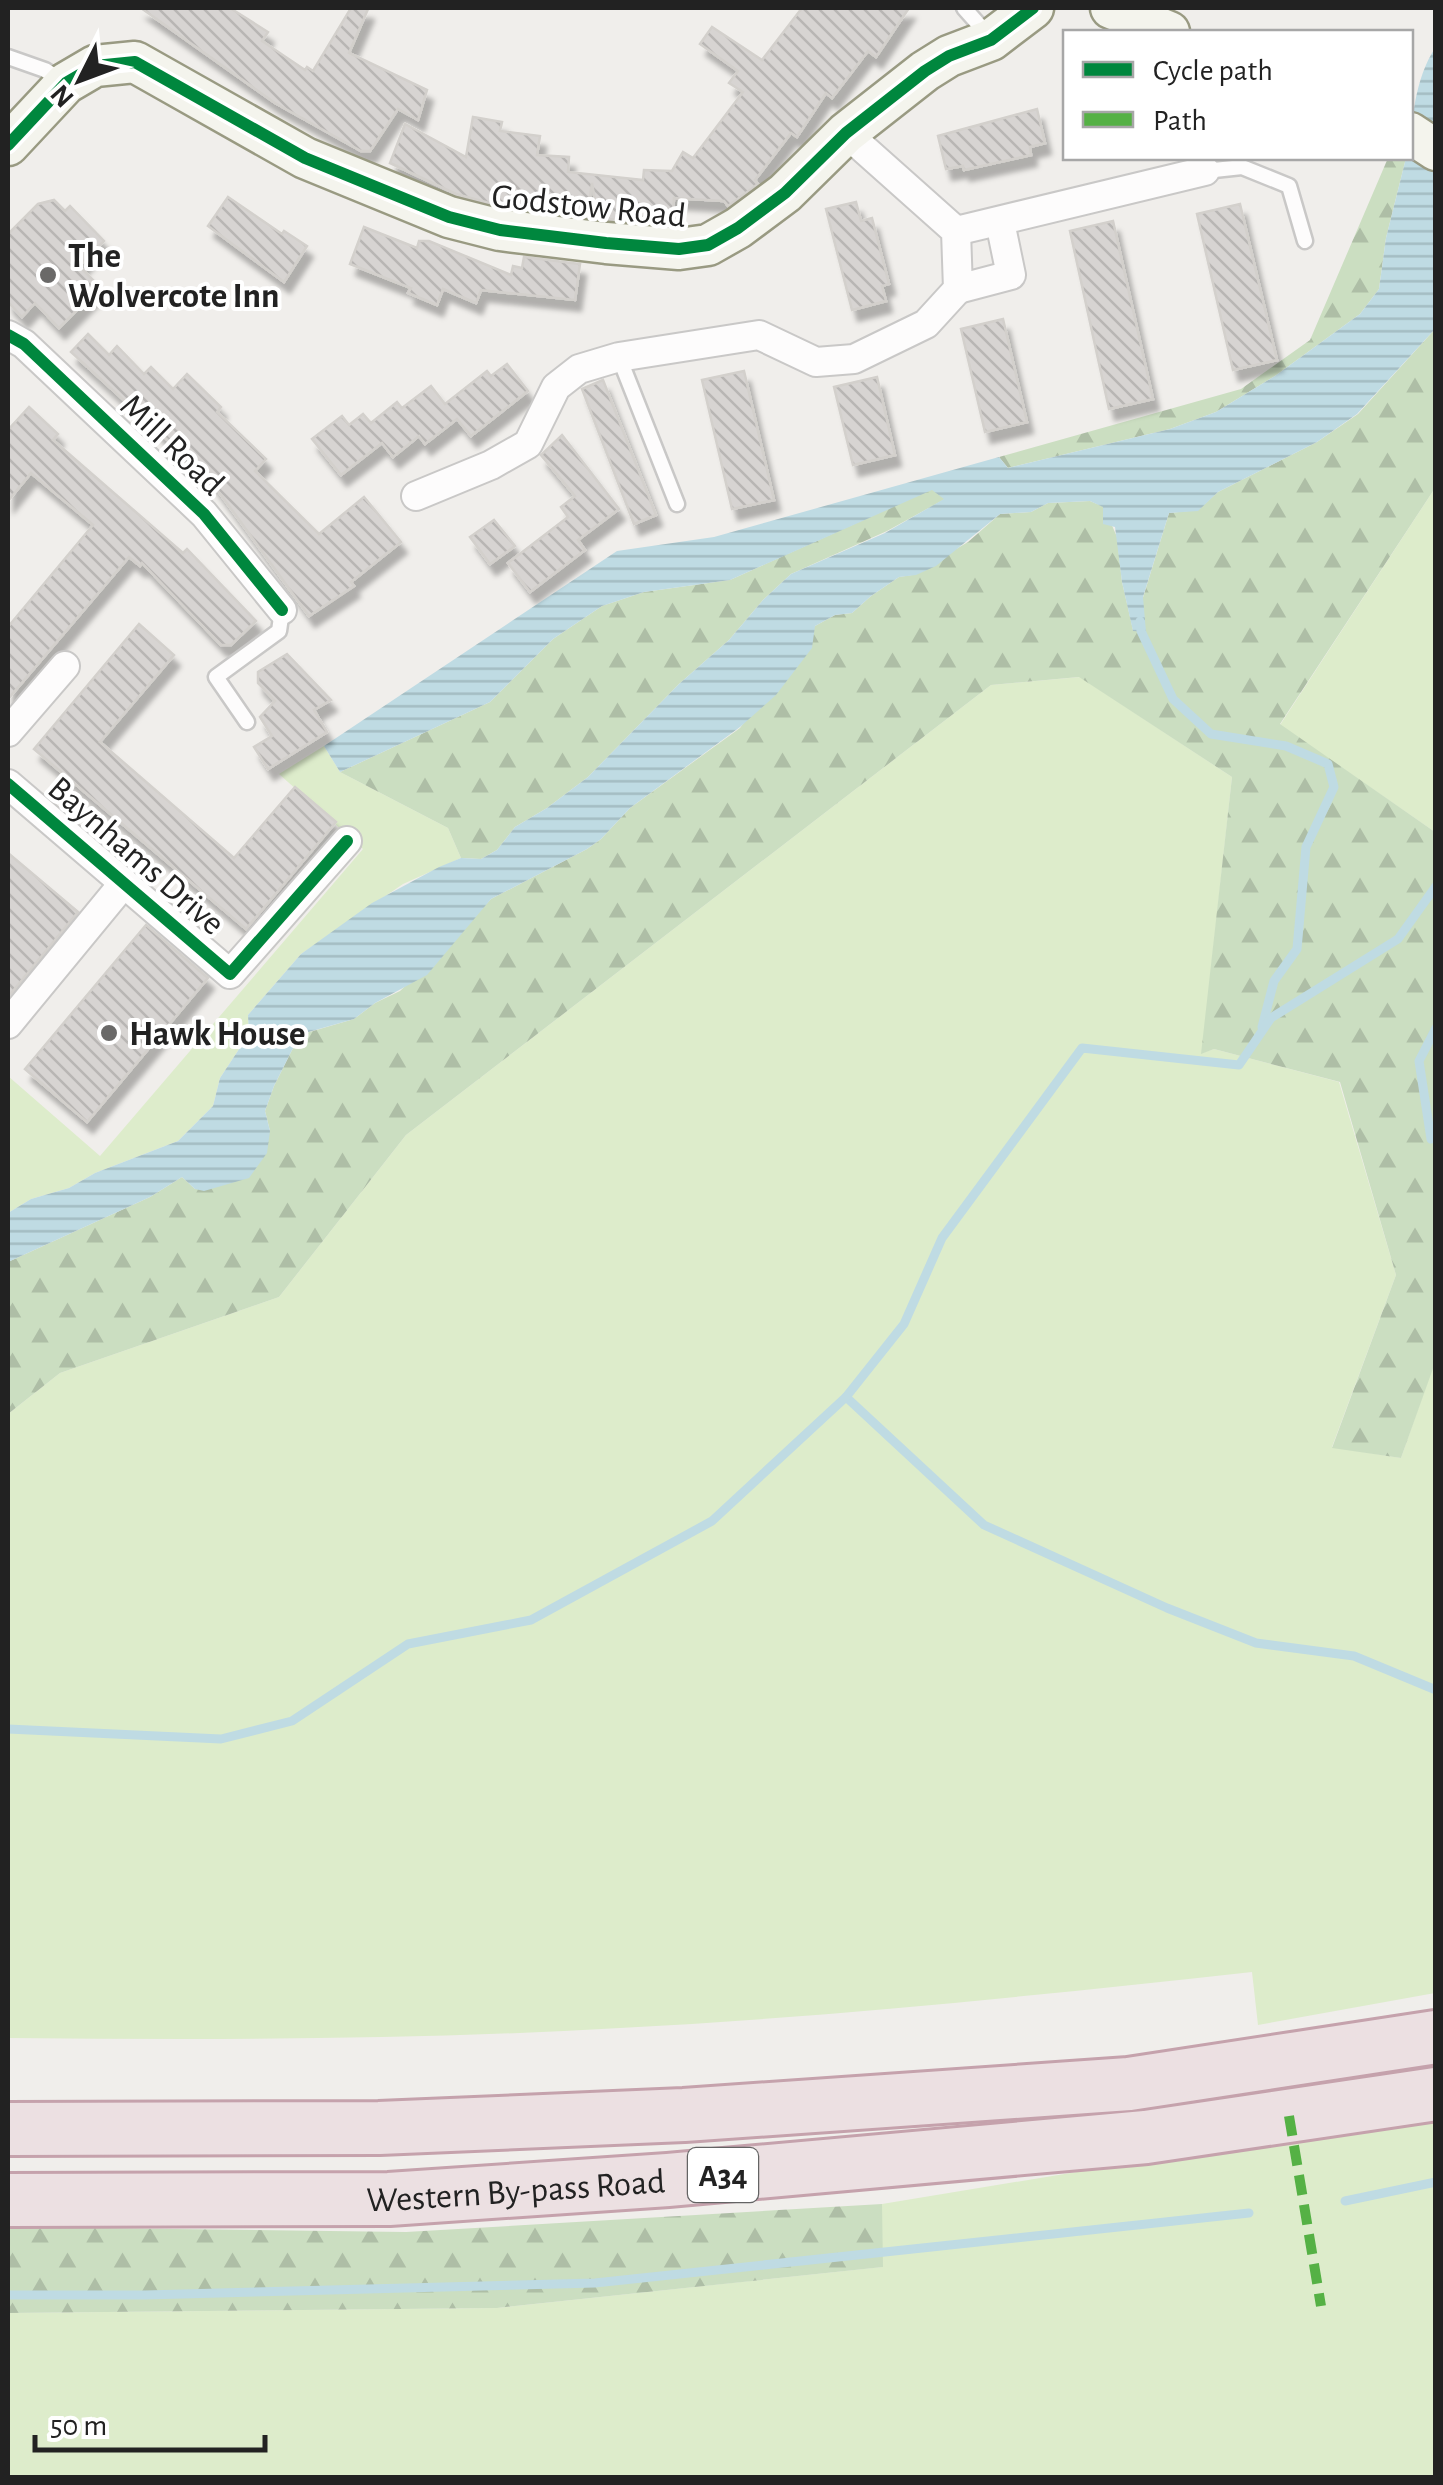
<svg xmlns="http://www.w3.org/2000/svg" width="1443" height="2485" viewBox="0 0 1443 2485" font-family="'Alegreya Sans',sans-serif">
	<defs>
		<pattern id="forest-firs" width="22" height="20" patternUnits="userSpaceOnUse" patternTransform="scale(2.5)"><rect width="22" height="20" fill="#cbdec1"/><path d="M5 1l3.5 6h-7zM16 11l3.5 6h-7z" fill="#aebea6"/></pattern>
		<pattern id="water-rules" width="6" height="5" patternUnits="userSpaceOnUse" patternTransform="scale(2.5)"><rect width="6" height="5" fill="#bfdbe3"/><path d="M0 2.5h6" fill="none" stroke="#a4bcc2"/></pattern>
		<pattern id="building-back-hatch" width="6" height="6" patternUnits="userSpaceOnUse" patternTransform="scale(2.5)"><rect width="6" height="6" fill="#d7d4d2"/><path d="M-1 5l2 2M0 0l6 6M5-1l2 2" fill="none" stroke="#b8b6b4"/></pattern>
		<filter id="shadow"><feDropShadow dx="6" dy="11" stdDeviation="2.5" flood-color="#0004"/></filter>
	</defs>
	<rect width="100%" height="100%" fill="#f0eeeb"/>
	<g fill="#ddeccb">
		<path d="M1435 488V832L1280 725Z"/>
		<path d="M1080 677 1232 777 1202 1053 1214 1049 1339 1082 1396 1275 1332 1447 1401 1458 1435 1360V1993L1258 2025 1252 1972C1042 1995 831 2017 620 2028 416 2040 212 2040 8 2038V1414L60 1373 279 1297 406 1135 991 685Z"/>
		<path d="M324 746 340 772 448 828 461 858 403 884 301 954 248 1015 249 1034 220 1078 213 1106 178 1141 95 1173 69 1188 31 1199 8 1213V1076L100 1156 363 849 279 774Z"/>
		<path d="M1435 2113V2477H8V2313L497 2308 882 2267V2204Z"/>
	</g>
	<g fill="url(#forest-firs)">
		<path d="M1388 158H1406L1386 238 1379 289 1360 314 1275 376 1216 412 1170 429 1008 468 999 457 1241 389 1310 340Z"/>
		<path d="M1435 329V488L1280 724 1435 832 1436 1360 1401 1458 1332 1448 1396 1275 1340 1082 1214 1049 1201 1054 1232 777 1079 677 991 685 406 1135 279 1297 60 1373 8 1414V1262L150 1197 182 1177 195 1189 270 1131 265 1111 274 1086 292 1050 306 1033 354 1019 375 1003 400 991 449 945 491 899 587 849 601 839 630 808 740 728 815 626 835 615 852 613 871 596 899 577 912 575 968 542 1000 514 1031 512 1048 503 1090 501 1104 507 1117 537 1122 582 1133 630 1169 513 1198 510 1218 492 1317 442 1358 414Z"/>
		<path d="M932 489 945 499 887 531 791 574 763 600 729 640 679 684 588 777 547 808 515 827 497 850 481 859 461 858 448 828 340 772 490 702 553 639 602 606 644 592 730 580Z"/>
		<path d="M882 2204 883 2267 497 2308 8 2313V2227L406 2232Z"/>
	</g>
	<path fill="url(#water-rules)" d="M1435 48V329L1357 414 1317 442 1218 492 1198 511 1169 513 1143 597 1146 632 1133 631 1122 582 1115 527 1103 524V507L1090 501 1048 503 1031 512 1000 514 936 566 916 575 899 577 871 596 852 613 835 615 815 626 812 648 776 695 740 727 630 808 601 839 587 849 491 899 427 975 375 1003 354 1019 305 1033 292 1050 274 1086 265 1111 270 1131 267 1153 249 1178 204 1191 195 1189 182 1177 150 1197 8 1262V1213L31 1199 69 1188 95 1173 178 1141 213 1106 220 1078 249 1034 248 1015 301 954 372 903 439 867 461 858 481 859 497 850 515 827 547 808 588 777 679 684 729 640 763 600 791 574 885 533 944 499 932 490 730 580 644 592 602 606 553 639 490 702 340 772 324 746 617 551 714 537 999 457 1008 468 1170 429 1216 412 1275 376 1360 314 1379 289 1386 238 1406 158H1410C1411 121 1415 79 1435 48Z"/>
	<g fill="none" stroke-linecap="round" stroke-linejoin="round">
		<g stroke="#bfdbe3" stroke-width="9">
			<path d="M1140 621 1141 631 1173 699 1211 734 1286 746 1328 764 1334 787 1306 847 1297 949 1274 981 1262 1027"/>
			<path d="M1436 886 1398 939 1271 1018 1239 1065 1082 1048 942 1238 904 1324 846 1397 984 1525 1167 1608 1256 1643 1354 1656 1436 1690"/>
			<path d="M1431 1139 1419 1061 1436 1028"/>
			<path d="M8 1729 221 1739 292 1721 408 1644 531 1620 712 1521 846 1397"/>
			<path d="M1345 2201 1436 2182"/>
			<path d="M8 2295H145L595 2283 1249 2213"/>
		</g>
	</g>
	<g fill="url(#building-back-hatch)" stroke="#d3d0cc" stroke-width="2.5" filter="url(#shadow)">
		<path d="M141 8H230L268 32 262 41 305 70 307 67 313 71 351 8H365L368 9 349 53 427 90 418 120 398 109 370 151H361L275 103Z"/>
		<path d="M802 8H909L876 57 868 51 832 98 826 93 797 137 791 133 755 180 758 184 728 206 724 201 674 198 673 216 630 213 629 221 598 218 592 183 587 217 504 207 456 194 390 163 405 124 466 157 473 117 502 122 500 131 540 136 537 155 569 157 568 172 643 180 644 170 672 171 683 152 693 158 743 92 729 83 738 71 700 44 712 27 762 60Z"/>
		<path d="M1037 109 1045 143 1030 147 1031 155 964 170 963 166 946 169 938 136Z"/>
		<path d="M228 197 282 234 284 231 307 246 284 282 208 226Z"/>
		<path d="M54 200 65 211 70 206 104 241 79 266 100 287 59 328 35 303 22 317 8 302V234L38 204Z"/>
		<path d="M856 202 861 221 872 218 889 284 882 286 886 301 852 310 826 209Z"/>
		<path d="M1240 204 1277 360 1233 370 1197 214Z"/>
		<path d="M1113 221 1153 399 1109 409 1070 231Z"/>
		<path d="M364 227 417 248 419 241H429L511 275 513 266 522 268 524 257 580 264 575 300 481 290 476 303 443 289 437 305 408 293 411 288 350 264Z"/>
		<path d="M1003 319 1027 422 985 432 961 329Z"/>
		<path d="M88 334 109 355 117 346 144 374 151 367 173 389 187 374 221 407 217 412 266 459 255 471 319 534 364 497 401 542 351 582 354 586 309 616 208 477 71 352Z"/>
		<path d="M507 364 528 391 471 436 457 419 425 444 419 436 393 457 382 443 341 475 312 439 342 416 349 425 363 414 371 423 397 402 402 408 431 386 445 404 487 371 491 376Z"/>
		<path d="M744 371 774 500 732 509 702 380Z"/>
		<path d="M877 377 895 455 853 465 834 387Z"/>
		<path d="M603 380 656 515 634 524 582 389Z"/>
		<path d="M29 407 58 434 53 440 183 553 187 549 256 621 231 645H221L142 563 140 566 129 557 8 699V627L93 525 31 473 8 501V430Z"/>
		<path d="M562 435 619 509 578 540 585 550 530 592 508 563 568 517 561 507 575 496 541 455Z"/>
		<path d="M494 520 515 546 490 564 470 537Z"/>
		<path d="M139 624 174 655 100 742 234 858 295 787 336 822 246 929 34 749Z"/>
		<path d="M287 654 331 700 314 710 327 732 268 769 254 747 272 736 260 717 275 701 258 683V672Z"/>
		<path d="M8 853 78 912 8 997Z"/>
		<path d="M146 925 208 978 87 1122 25 1069Z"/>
	</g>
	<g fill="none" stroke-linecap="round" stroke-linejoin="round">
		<defs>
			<g id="lane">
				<path d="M964 8 988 35"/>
				<path d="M8 57 45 70 62 81"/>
				<path d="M1205 171 1242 167 1289 186 1305 241"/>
				<path d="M619 357 677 504"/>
				<path d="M247 722 216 677 279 631 282 610"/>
			</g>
			<g id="street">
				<path d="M956 231 1205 171"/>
				<path d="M958 289 1011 275 1000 222"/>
				<path d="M8 335 24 344 204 514 282 610"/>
				<path d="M416 496 491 465 528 444 556 387 579 369 619 357 759 335 816 362 854 359 926 324 958 289 956 231 846 133"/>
				<path d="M8 732 65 666"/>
				<path d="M8 784 230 974 347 841"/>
				<path d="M8 1024 124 883"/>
			</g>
			<g id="secondary">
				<path d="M1111 8 1169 32"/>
				<path d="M1410 133 1436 150"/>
				<path d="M8 145 66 83 95 66 135 62 305 158 449 217 500 230 606 243 679 249 708 245 738 228 785 193 846 133 925 71 949 56 991 40 1033 8"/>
			</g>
			<g id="highway">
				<path d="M8 2129 379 2128 684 2115 1129 2084 1436 2037"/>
				<path id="s1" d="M8 2200 389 2199 668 2180 1146 2137 1436 2094"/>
			</g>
		</defs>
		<use href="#lane" stroke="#c9c8c7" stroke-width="19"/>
		<use href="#street" stroke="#c9c8c7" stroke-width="32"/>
		<use href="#secondary" stroke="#999a82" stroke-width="45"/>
		<use href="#highway" stroke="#c5a2ac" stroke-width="58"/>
		<use href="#lane" stroke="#fdfcfc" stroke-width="14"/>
		<use href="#street" stroke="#fdfcfc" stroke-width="28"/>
		<use href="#secondary" stroke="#f4f4ed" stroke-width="40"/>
		<use href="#highway" stroke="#ece0e2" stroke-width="52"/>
		<path stroke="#55b145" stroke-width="10" stroke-dasharray="20 10" stroke-linecap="butt" d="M1289 2116 1321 2306"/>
		<defs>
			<g id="cycleway">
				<path d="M8 145 66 83 95 66 135 62 305 158 449 217 500 230 606 243 679 249 708 245 738 228 785 193 846 133 925 71 949 56 991 40 1033 8"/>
				<path d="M8 335 24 344 204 514 282 610"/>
				<path d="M8 784 230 974 347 841"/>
			</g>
		</defs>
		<use href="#cycleway" stroke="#fff" stroke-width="19"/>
		<use href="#cycleway" stroke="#00873e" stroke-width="12"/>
	</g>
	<g fill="#6a6968" stroke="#fff" stroke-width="4">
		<circle cx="48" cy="275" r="10"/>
		<circle cx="109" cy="1033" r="10"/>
	</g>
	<g text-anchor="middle" stroke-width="8" stroke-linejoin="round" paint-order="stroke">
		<rect fill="#fff" stroke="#646464" stroke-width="2.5" x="688" y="2148" width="70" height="54" rx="8"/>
		<g font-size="32" font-weight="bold" fill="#222">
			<text x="723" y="2186">A34</text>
		</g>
		<g font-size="35" fill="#222" stroke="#fff">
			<text transform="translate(589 205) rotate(6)" y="12">Godstow Road</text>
			<text transform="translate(173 444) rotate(44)" y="12">Mill Road</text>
			<text transform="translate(137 855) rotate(41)" y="12">Baynhams Drive</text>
			<text dy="12" stroke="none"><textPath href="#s1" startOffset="508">Western By-pass Road</textPath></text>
		</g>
		<g font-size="35" font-weight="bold" fill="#222" stroke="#fff" text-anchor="start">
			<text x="68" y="267">The<tspan x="68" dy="40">Wolvercote Inn</tspan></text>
			<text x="129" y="1045">Hawk House</text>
		</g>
	</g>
	<rect width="1443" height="2485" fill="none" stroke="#222222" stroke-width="20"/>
	<rect x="1063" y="30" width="350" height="130" fill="#ffffff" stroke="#a7a7a7" stroke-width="2.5"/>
	<rect x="1083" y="62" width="50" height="15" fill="#00873e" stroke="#a7a7a7" stroke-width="2.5"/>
	<text x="1153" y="80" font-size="30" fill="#222222">Cycle path</text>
	<rect x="1083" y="112" width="50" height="15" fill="#55b145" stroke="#a7a7a7" stroke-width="2.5"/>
	<text x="1153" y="130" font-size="30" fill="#222222">Path</text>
	<g transform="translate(80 80) rotate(228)" stroke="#ffffff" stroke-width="8" paint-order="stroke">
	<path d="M0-8L18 38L0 25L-18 38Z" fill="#222222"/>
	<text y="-15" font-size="28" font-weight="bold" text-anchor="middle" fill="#222222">N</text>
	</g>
	<path d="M35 2435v15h230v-15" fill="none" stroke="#222222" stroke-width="5"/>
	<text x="50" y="2435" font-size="30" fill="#222222" stroke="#ffffff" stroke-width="8" paint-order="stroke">50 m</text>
</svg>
